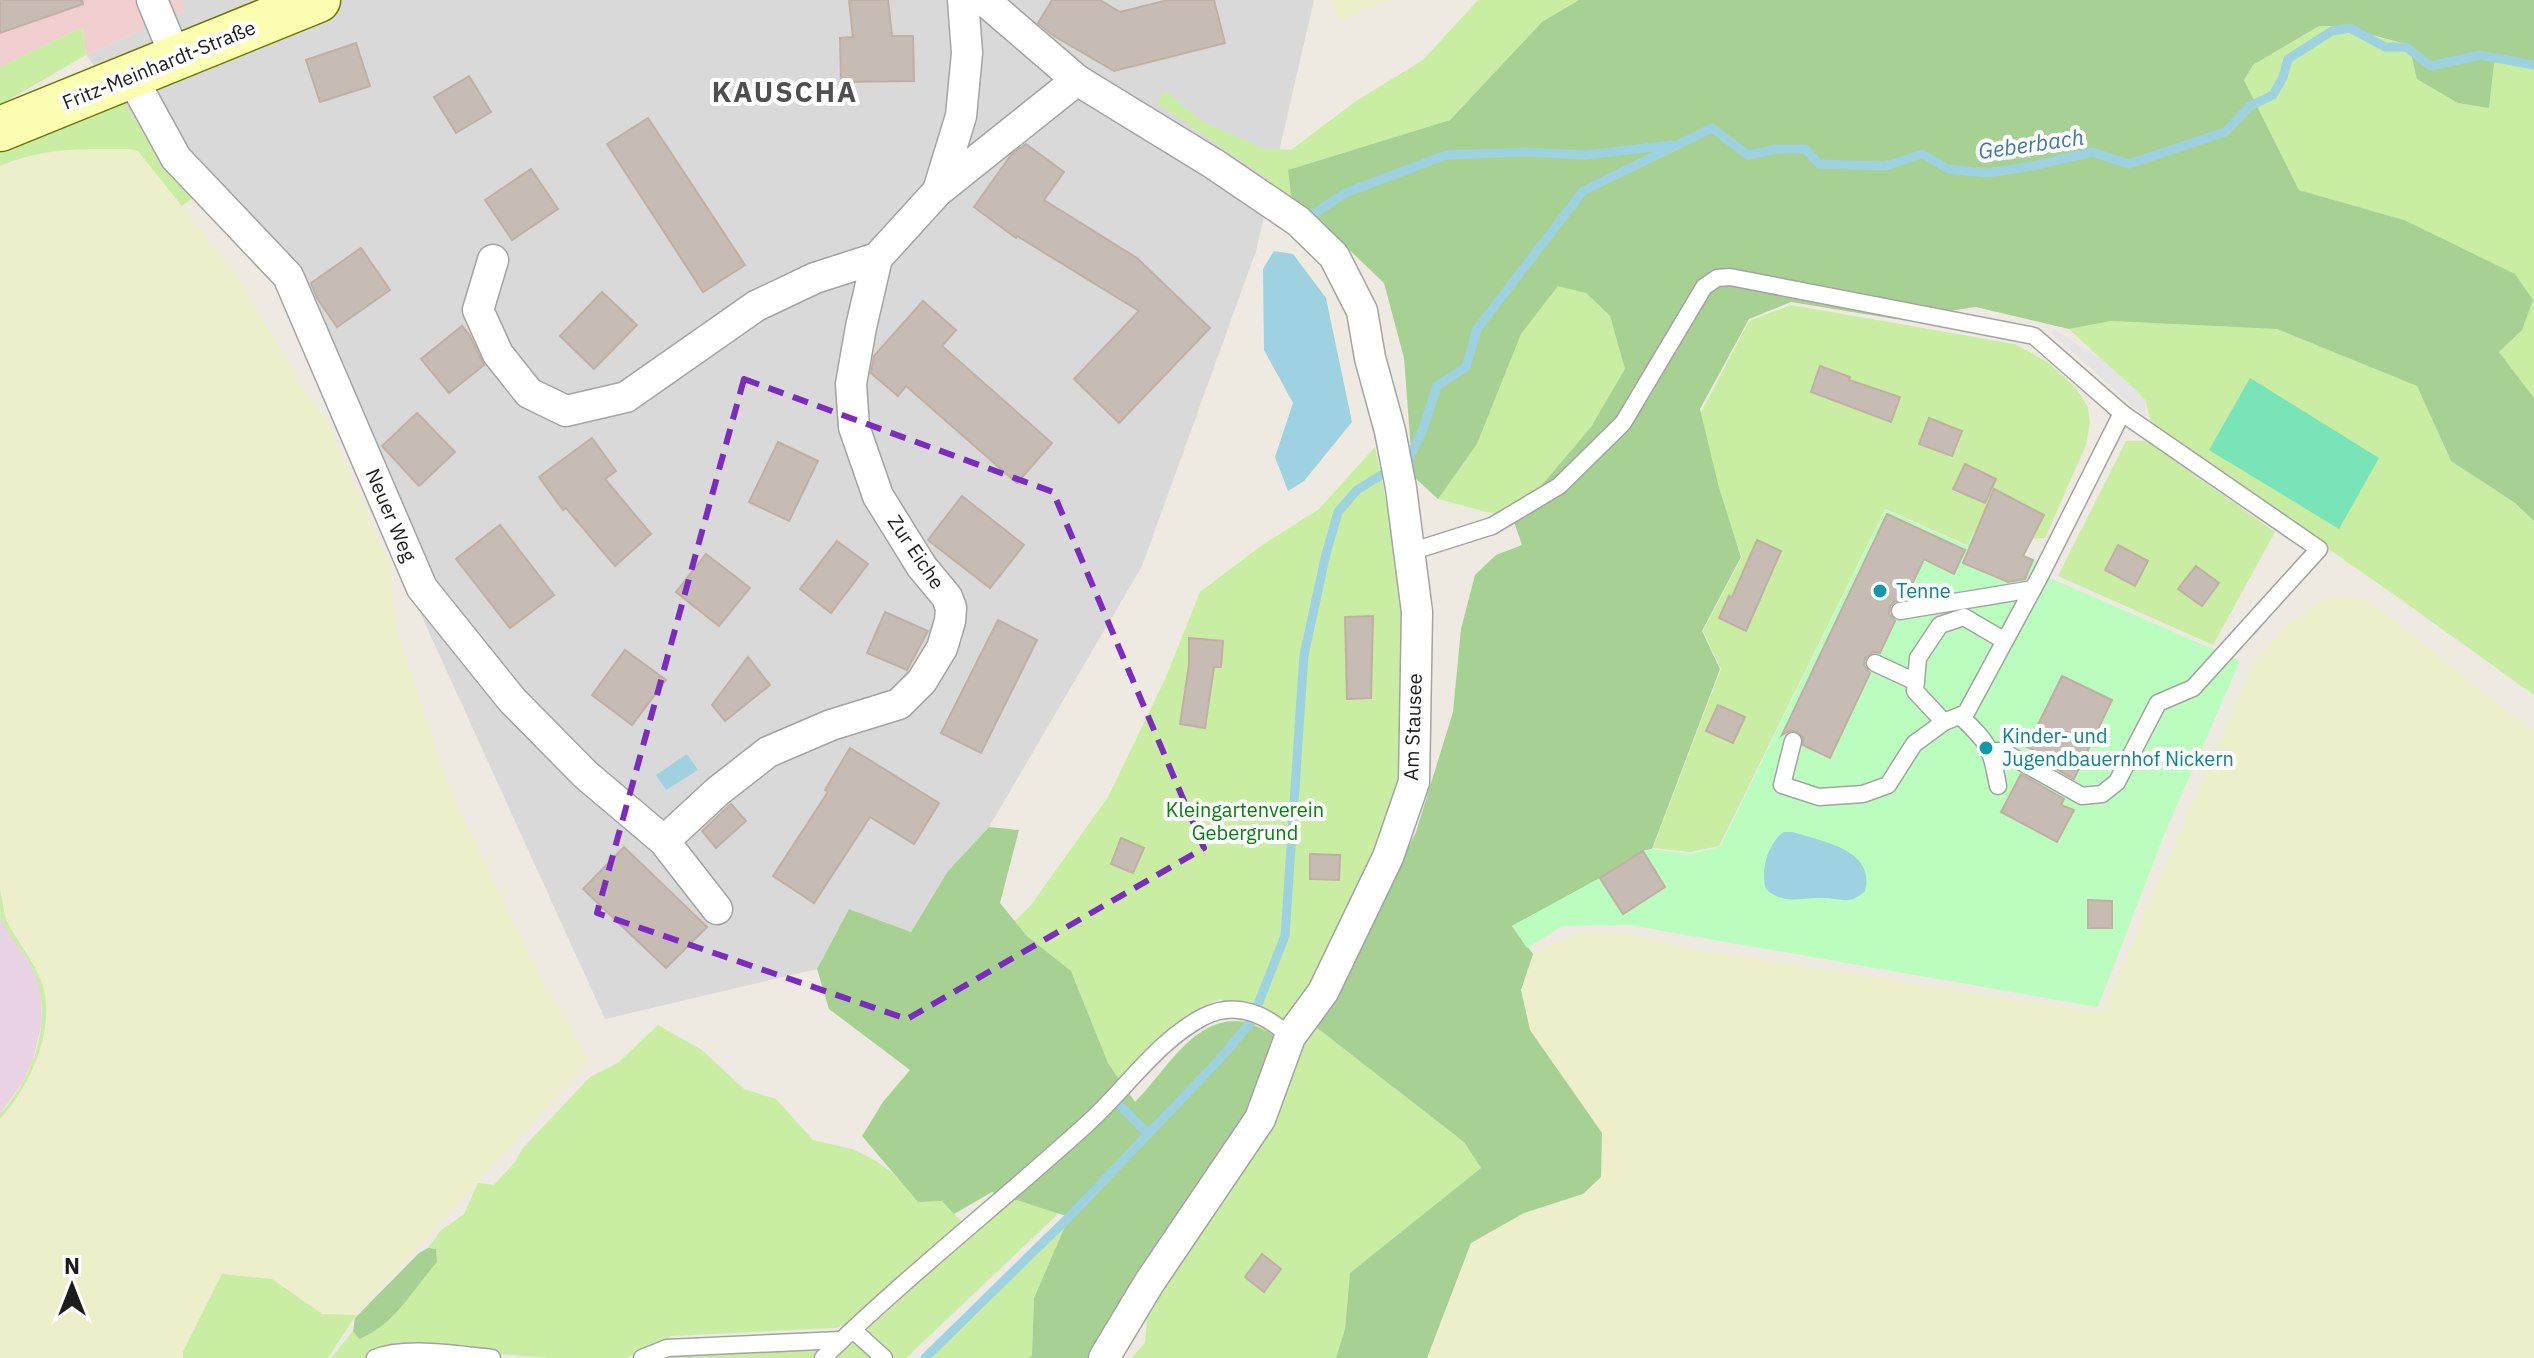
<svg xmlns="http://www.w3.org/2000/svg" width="2534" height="1358" viewBox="0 0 2534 1358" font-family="'IBM Plex Sans',sans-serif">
	<rect width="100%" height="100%" fill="#eeeae1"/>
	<path fill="#dad9d9" d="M181 0H1314L1256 251 1142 566 989 827 948 871 911 932 849 909 817 969 605 1019 328 410 281 281 174 171 86 55 184 10Z"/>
	<path fill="#f1cfce" d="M0 0H181L185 10 86 55 82 27 0 67Z"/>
	<path fill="#e8d2e4" d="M0 913 1 919 31 965 40 986 42 1022 32 1063 22 1083 0 1114Z"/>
	<g fill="#edefca">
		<path d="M1331 0H1387L1339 21Z"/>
		<path d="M59 149H130L138 151 238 277 302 387 325 417 390 566 395 626 435 747 457 806 535 965 589 1061 356 1315 322 1314 272 1279 222 1274 183 1352V1358H0V1119L9 1109 34 1065 44 1022 43 986 33 963 6 918 0 888V166L25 156Z"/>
		<path d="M2329 597 2351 598 2368 602 2383 611 2523 724 2534 730V1358H1427L1471 1243 1524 1213 1583 1194 1602 1133 1530 1030 1521 990 1533 954 1580 932 1633 935 1698 950 2102 1013 2254 661 2288 624Z"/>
	</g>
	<g fill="#c9eda3">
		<path d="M1478 0H1579L1542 22 1450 120 1288 170 1292 204 1267 178 1157 103 1165 91 1202 121 1262 148 1291 150 1356 101 1423 60Z"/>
		<path d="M2319 26H2339L2410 46 2489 108 2495 55 2534 61V398L2499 352 2522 330 2404 220 2299 190 2244 80 2253 65Z"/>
		<path d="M82 27 86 55 0 105V67Z"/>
		<path d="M120 99 174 171 197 195 182 206 138 151 130 149C82 149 45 147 0 166V141Z"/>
		<path d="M1558 285 1586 293 1610 316 1626 369 1591 427 1513 519 1438 499 1477 444 1521 333Z"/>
		<path d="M1791 305 2015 344 2049 363 2076 388 2088 407 2090 423 2086 445 2045 538 2029 539 2021 551 1974 531 1967 545 1885 509 1719 846 1691 852 1653 848 1721 669 1703 631 1742 557 1694 426 1749 321Z"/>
		<path d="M2111 321 2277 329 2417 386 2451 461 2515 503 2534 521V695L2389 591 2159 432 2151 421 2145 400 2069 329Z"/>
		<path d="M2126 441H2147L2275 532 2213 645 2058 576Z"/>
		<path d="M1375 447 1393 533 1406 659 1402 785 1378 852 1313 983 1278 1036 1238 1020 1221 999C1177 1014 1150 1048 1120 1080L1108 1063 1071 971 1027 936 1015 921 1031 905 1108 797 1166 677 1200 592 1258 548 1319 509Z"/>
		<path d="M0 889C2 898 3 910 6 919 16 941 34 960 42 983 57 1028 30 1087 0 1119V1114C35 1077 56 1014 31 966 23 950 8 936 1 919 0 911 0 898 0 889Z"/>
		<path d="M1312 1024 1464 1142 1481 1168 1350 1273 1345 1329 1336 1358H1131L1145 1343 1148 1304Z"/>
		<path d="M658 1025 702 1050 744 1089 776 1099 813 1140 852 1149 873 1159 893 1173 918 1202 942 1201 962 1222 861 1316 854 1321 835 1328 671 1336 666 1341 626 1358H549L439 1349 382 1353 364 1358H331L353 1331 359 1339 437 1262 436 1249 428 1248 440 1231 464 1214 478 1183 494 1185 515 1162 522 1149 590 1077 618 1063Z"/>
		<path d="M1011 1198 1059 1213 906 1358H890L866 1330Z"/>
		<path d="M1069 1217 1034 1298 1032 1355 1029 1358H925Z"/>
		<path d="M222 1274 272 1279 322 1314 356 1315 328 1358H183V1352Z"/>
		<path d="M841 1340 823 1358H642Z"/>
		<path d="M855 1340 872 1358H834Z"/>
	</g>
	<g fill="#a6d193">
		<path d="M1579 0H2534V61L2495 56 2489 108 2458 103 2417 79 2409 45 2339 26H2319L2253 65 2244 80 2299 190 2404 220 2515 274 2533 300 2522 330 2499 352 2534 398V521L2515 503 2451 461 2417 386 2277 329 2111 321 2069 329 1976 307 1895 319 1791 302 1749 319 1700 409 1719 488 1741 557 1702 631 1720 669 1652 849 1642 851 1600 878 1512 926 1533 954 1521 990 1530 1030 1602 1133 1601 1177 1583 1194 1524 1213 1471 1243 1427 1358H1336L1345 1329 1350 1273 1481 1168 1464 1142 1312 1024 1327 1006 1416 832 1453 712 1461 629 1475 575 1496 555 1522 545 1513 519 1591 427 1625 369 1610 316 1586 293 1558 286 1521 334 1477 444 1438 499 1413 476 1404 358 1384 283 1335 236 1292 204 1288 170 1450 120 1542 22Z"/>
		<path d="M989 827 1019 830 1000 903 1027 936 1071 971 1108 1063 1135 1102C1164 1074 1190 1021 1236 1021 1249 1021 1266 1032 1278 1036L1251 1118 1095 1358H1029L1032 1355 1034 1298 1069 1217 992 1192 954 1214 942 1201 918 1202 862 1136 883 1102 910 1070 829 1009 817 969 849 909 911 932 948 871Z"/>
		<path d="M428 1248 436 1249 437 1262C412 1290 396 1324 359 1339L353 1331 355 1318 419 1253Z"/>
	</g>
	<path fill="#bafdbe" d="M1885 510 1967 546 1974 531 2040 562 2041 574 2240 661 2164 835 2098 1007 1629 925 1562 926 1527 948 1512 926 1600 878 1643 851 1652 849 1691 854 1720 847Z"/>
	<path fill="#79e4b8" d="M2250 378 2379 458 2339 529 2209 450Z"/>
	<path fill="#e4e4e4" d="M2054 329 2105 362 2132 386 2145 400V417L2051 333Z"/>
	<g fill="#9ed2e0">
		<path d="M1274 251 1293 254 1326 298 1352 422 1304 481 1288 491 1275 457 1293 403 1264 350 1263 269Z"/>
		<path d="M687 754 698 770 666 790 656 775Z"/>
		<path d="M1784 832H1793C1822 842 1876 849 1865 891 1850 906 1841 898 1822 898 1800 897 1785 906 1766 889 1760 871 1768 842 1784 832Z"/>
	</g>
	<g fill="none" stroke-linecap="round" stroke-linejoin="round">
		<g stroke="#9ed2e0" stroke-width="9">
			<path d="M1309 222 1315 213 1345 193 1446 155 1525 152 1585 155 1672 145"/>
			<path d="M1404 462 1409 459 1423 429 1437 386 1466 367 1477 329 1583 191 1712 128 1748 155 1777 149H1805L1819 164 1885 166 1923 154 1948 169 1987 173 2032 166 2092 152 2129 164 2225 132 2250 106 2273 95 2283 77 2288 59 2332 31 2350 28 2385 47H2406L2431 66 2480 55 2534 65"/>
			<path d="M1112 1097 1148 1134"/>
			<path d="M925 1358 1069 1217 1217 1062 1251 1022 1285 936 1304 655 1326 554 1338 512 1357 490 1391 469"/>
		</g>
	</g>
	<g fill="#c6bcb4" stroke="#c1afa3" stroke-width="2">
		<path d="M0 0H82L83 4 0 33Z"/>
		<path d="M849 0H888L892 36H913L914 81 841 82 840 38 853 37Z"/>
		<path d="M1052 0H1100L1120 12 1168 0H1214L1225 43 1114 71 1054 36 1038 23Z"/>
		<path d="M356 43 370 86 320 102 306 60Z"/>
		<path d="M469 76 491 112 456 133 434 97Z"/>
		<path d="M648 118 745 265 703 292 607 144Z"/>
		<path d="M1026 144 1064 172 1044 200 1137 258 1210 328 1119 423 1074 379 1139 311 1017 236 1016 238 974 207 1011 155Z"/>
		<path d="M531 169 558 209 512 240 485 200Z"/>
		<path d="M361 248 390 290 337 327 317 298 311 283Z"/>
		<path d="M602 292 637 325 594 369 560 336Z"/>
		<path d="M923 301 956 330 942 346 1052 443 1017 483 906 386 898 396 871 373 874 356Z"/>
		<path d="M462 326 470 336 484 365 449 393 421 359Z"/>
		<path d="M1820 366 1850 377 1849 380 1900 397 1891 422 1811 392Z"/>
		<path d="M417 413 455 452 419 486 382 446Z"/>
		<path d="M1929 418 1962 431 1952 456 1919 444Z"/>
		<path d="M592 438 616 471 605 479 651 534 615 566 566 508 563 510 539 477Z"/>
		<path d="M778 442 818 461 789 521 749 502Z"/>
		<path d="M1965 464 1996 479 1985 503 1953 489Z"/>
		<path d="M1994 489 2044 515 2023 556 2033 560 2025 579 2008 582 1963 563Z"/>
		<path d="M962 496 1024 545 990 588 928 540Z"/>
		<path d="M1887 514 1965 550 1954 574 1924 559 1905 599 1894 602 1890 606 1889 614 1895 621 1880 653 1873 652 1865 658 1864 665 1870 673 1830 758 1803 745V737L1796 731H1789L1782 735Z"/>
		<path d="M500 525 554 595 510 628 456 559Z"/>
		<path d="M1757 540 1781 551 1746 631 1719 618 1729 596 1732 597Z"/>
		<path d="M837 541 868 564 831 613 800 589Z"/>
		<path d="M2118 545 2148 561 2135 586 2105 570Z"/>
		<path d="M706 554 750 588 719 626 676 592Z"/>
		<path d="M2196 566 2219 583 2202 606 2178 589Z"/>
		<path d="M885 612 928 631 907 670 867 653Z"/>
		<path d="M1373 616 1371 698 1347 699 1345 617Z"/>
		<path d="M998 620 1037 640 981 753 941 733Z"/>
		<path d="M1189 638 1223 641 1221 667H1214L1205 728 1180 724 1189 665Z"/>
		<path d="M625 650 666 680 632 725 592 695Z"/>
		<path d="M748 657 770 685 725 721 712 705Z"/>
		<path d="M2062 676 2112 700 2074 779 2032 755 2034 750 2027 747Z"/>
		<path d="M1718 705 1745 717 1733 743 1706 731Z"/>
		<path d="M850 748 939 803 914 844 870 817 814 903 773 876 828 792 825 790Z"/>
		<path d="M2021 774 2064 799 2061 805 2074 810 2057 842 2001 812Z"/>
		<path d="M731 804 746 821 716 848 702 831Z"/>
		<path d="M1121 838 1144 848 1133 873 1111 864Z"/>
		<path d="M624 847 707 927 666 968 583 889Z"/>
		<path d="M1643 851 1665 887 1623 914 1600 878Z"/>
		<path d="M1310 854 1340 855 1339 880 1310 879Z"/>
		<path d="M2088 900 2112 901V928H2088Z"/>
		<path d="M1262 1254 1281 1269 1264 1292 1245 1277Z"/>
	</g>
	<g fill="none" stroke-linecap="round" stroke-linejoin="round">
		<defs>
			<g id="lane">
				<path d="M1410 552 1492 526 1559 486 1623 423 1704 287 1717 278 1730 277 2034 336 2122 413 2319 549 2193 688 2158 703 2117 782 2102 794 2082 796 2002 751H1991"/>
				<path d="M1900 611 2033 589"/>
				<path d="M2005 641 1964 617 1940 625 1918 658 1915 691 1944 722 1966 713 2041 574 2122 413"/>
				<path d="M1875 663 1916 682"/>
				<path d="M1960 716C1989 743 1991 747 1998 786"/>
				<path d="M1793 741 1782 785 1819 797 1863 794 1888 785 1914 744 1944 722"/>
				<path d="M853 1330 884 1358"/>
				<path d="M375 1358C406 1345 459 1355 492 1358"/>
				<path d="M642 1358 667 1348 841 1340"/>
				<path d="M823 1358C907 1276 1000 1203 1087 1124 1125 1090 1156 1042 1203 1017 1236 1000 1266 1014 1290 1037"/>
			</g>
			<g id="street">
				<path d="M152 0 176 58"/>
				<path d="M984 0 1077 80 1214 164 1298 221 1334 256 1362 311 1370 358 1390 431 1401 488 1417 612 1414 782 1388 857 1323 992 1290 1037 1260 1119 1149 1283 1104 1358"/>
				<path d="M131 76 176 158 288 276 422 588 512 700 586 775 664 841 717 909"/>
				<path d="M938 191 961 116 967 53 963 0"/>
				<path d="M493 260 478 310 498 354 529 393 566 411 626 397 756 306 815 278 877 258 938 191 1077 80"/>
				<path d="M664 841 718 791 768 752 831 725 899 704 922 681 942 648 950 621 951 608 947 597 922 567 878 496 854 427 851 384 861 327 877 258"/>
			</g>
			<path id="secondary" d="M0 129 318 0"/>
		</defs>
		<use href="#lane" stroke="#a3a3a3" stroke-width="19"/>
		<use href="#street" stroke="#a3a3a3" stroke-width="33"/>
		<use href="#secondary" stroke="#6c7700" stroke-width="47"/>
		<use href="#lane" stroke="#fff" stroke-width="16"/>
		<use href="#street" stroke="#fff" stroke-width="30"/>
		<use href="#secondary" stroke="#fbfeb0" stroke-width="44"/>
	</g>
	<path fill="none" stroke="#7b2cbf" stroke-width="6" stroke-dasharray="16 10" stroke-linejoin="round" d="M744 379 1053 492 1204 848 907 1019 597 913Z"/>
	<g fill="#0f9aa8" stroke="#fff" stroke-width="3">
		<circle cx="1880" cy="591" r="8"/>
		<circle cx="1986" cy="748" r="8"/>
	</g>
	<g text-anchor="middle" stroke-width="8" stroke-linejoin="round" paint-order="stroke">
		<g font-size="20" fill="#1c1c1c" stroke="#fff">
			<text transform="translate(159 65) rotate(-22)" y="7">Fritz-Meinhardt-Straße</text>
			<text transform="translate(391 515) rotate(67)" y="7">Neuer Weg</text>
			<text transform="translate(916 552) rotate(56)" y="7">Zur Eiche</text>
			<text transform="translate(1413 727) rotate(-88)" y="7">Am Stausee</text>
		</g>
		<g font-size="20" fill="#0d838f" stroke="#fff" text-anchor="start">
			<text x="1896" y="598">Tenne</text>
			<text x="2002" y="743">Kinder- und<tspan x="2002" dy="23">Jugendbauernhof Nickern</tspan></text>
		</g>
		<g font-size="20" fill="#04810c" stroke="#fff">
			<text x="1245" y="817">Kleingartenverein<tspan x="1245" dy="23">Gebergrund</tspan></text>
		</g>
		<g font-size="22" font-style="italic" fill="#4077aa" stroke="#fff">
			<text transform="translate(2031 144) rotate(-8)" y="8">Geberbach</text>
		</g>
		<g font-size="28" font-weight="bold" letter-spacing="2" fill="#4f4f4f" stroke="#fff">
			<text x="785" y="102">KAUSCHA</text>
		</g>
	</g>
	<g transform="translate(72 1286)" stroke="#ffffff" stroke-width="6" paint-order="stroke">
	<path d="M0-6L14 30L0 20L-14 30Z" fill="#1c1c1c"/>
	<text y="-12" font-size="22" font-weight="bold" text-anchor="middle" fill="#1c1c1c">N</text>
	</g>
</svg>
